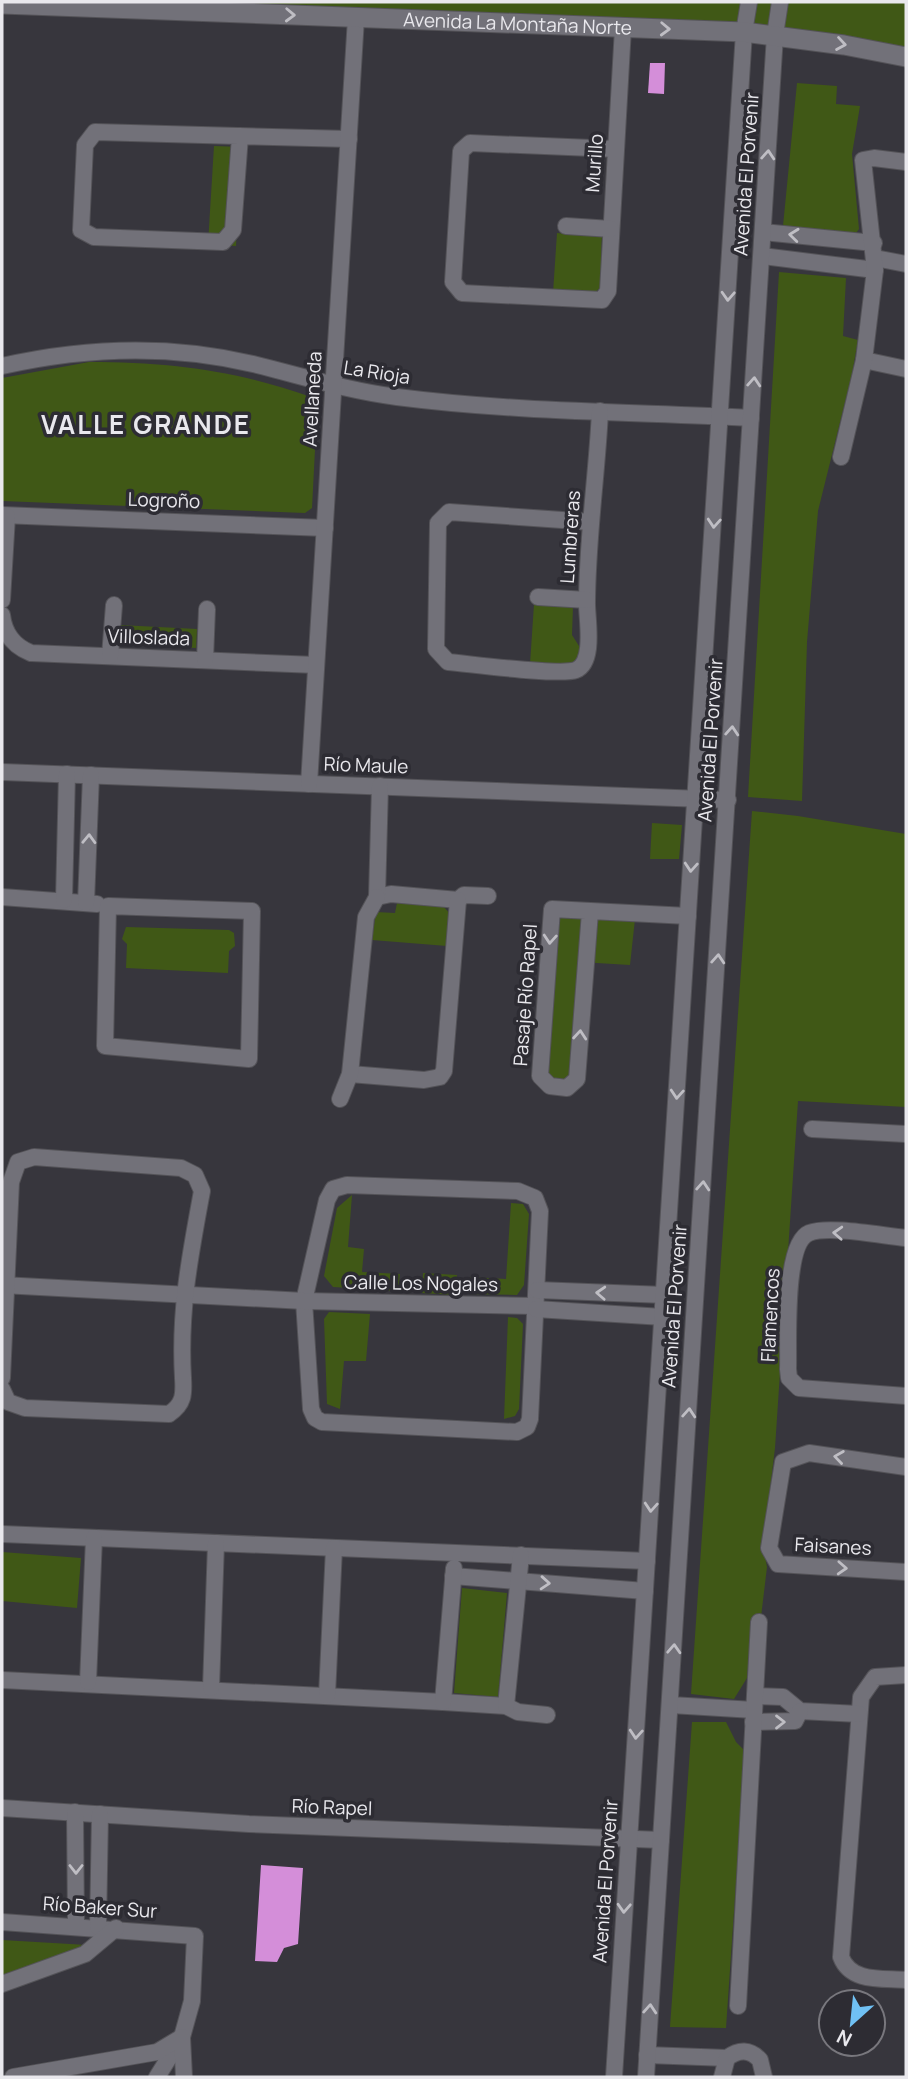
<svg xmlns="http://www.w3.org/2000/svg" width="908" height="2079" viewBox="0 0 908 2079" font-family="Manrope,sans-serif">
	<rect width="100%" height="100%" fill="#37363d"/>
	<g fill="#405816">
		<path d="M154 2H906V49Z"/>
		<path d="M797 83 837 86 836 104 860 106 852 154 859 229 856 233 783 226Z"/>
		<path d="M214 146 241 147 236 246 208 244Z"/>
		<path d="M557 233 602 237C600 255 604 271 601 287L592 295 553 293Z"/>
		<path d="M779 272 846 278 843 336 858 340 852 374 818 511 807 642 802 801 748 797Z"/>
		<path d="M89 362C170 362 234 370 311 397L317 410 312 508 305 513 2 501V378Z"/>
		<path d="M534 604 573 606 572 635 579 646V656L569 666 530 664Z"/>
		<path d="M120 625 197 629 196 648 119 644Z"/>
		<path d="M752 811 798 816 906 834V1107L798 1101 775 1448 763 1546 767 1567 761 1617 753 1615 747 1678 734 1699 691 1694Z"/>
		<path d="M652 823 682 825 679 859H650Z"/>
		<path d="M397 903 443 906 451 915 447 946 372 940 376 912 395 913Z"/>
		<path d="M565 913 635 919 630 965 580 962 570 1075 562 1081 548 1079 553 928Z"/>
		<path d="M126 927 229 930 234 933 235 946 229 951 228 973 126 968 127 944 122 939Z"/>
		<path d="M352 1195 348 1247 364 1249 362 1272 400 1274 398 1291 333 1287 324 1276 337 1208Z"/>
		<path d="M511 1203 523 1204 529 1214 524 1285 517 1295 468 1294 470 1277 506 1279Z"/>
		<path d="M423 1273 457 1275 456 1295 422 1293Z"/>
		<path d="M329 1312 370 1314 366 1361H344L340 1409 327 1404 324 1319Z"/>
		<path d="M508 1317 517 1318 523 1324 519 1409 515 1416 504 1419Z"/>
		<path d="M2 1552 81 1558 77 1608 2 1601Z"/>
		<path d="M462 1588 507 1593 498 1697 454 1693Z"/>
		<path d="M692 1722H726L736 1742 745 1751 726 2028 670 2027Z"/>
		<path d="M2 1940 87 1945 2 1977Z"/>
	</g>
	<g fill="#d48ed9">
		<path d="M650 63H665L664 94 648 93Z"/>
		<path d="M261 1865 303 1868 298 1944 284 1948 277 1962 255 1961Z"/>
	</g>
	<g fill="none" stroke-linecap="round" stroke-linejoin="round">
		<defs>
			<g id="minor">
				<path d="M240 136 233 230 223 242 94 237 81 230 85 145 95 132 349 139"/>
				<path d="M616 149 470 143 461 151 453 282 462 293 602 300 608 291 623 28"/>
				<path d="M566 226 611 229"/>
				<path d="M763 232 874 243"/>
				<path d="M762 256 875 270"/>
				<path d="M875 258 906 264"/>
				<path d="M864 360 906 369"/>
				<path d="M2 366C86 347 169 344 253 364 302 376 348 391 397 397 514 412 634 412 751 418"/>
				<path d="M841 457 864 360 875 270 863 160 874 158 906 162"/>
				<path d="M2 515 325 528"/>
				<path d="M591 522 449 512 438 523 436 649 448 662C471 664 560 676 576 670 595 662 587 620 587 604 587 539 597 475 600 411"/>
				<path d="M538 597 587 600"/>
				<path d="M2 600 7 516"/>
				<path d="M2 615C4 633 13 646 31 653L316 665"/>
				<path d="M110 656 114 605"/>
				<path d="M205 660 207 609"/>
				<path d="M2 772 728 800"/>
				<path d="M309 784 356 18"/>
				<path d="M2 897 97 904"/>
				<path d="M377 897 391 894 458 900 464 895 488 896"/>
				<path d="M377 897 380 786"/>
				<path d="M64 900 67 774"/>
				<path d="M86 903 91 775"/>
				<path d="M108 906 252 911 249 1059 105 1046Z"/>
				<path d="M590 912 577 1079 567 1088 550 1086 540 1076 552 909 688 916"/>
				<path d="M350 1074 424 1080 440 1077 444 1071 458 900"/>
				<path d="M340 1099 350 1074 366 917 377 897"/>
				<path d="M812 1129 906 1134"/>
				<path d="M347 1185 518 1191 535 1198 540 1211 530 1419 527 1427 517 1432 322 1422 315 1418 311 1409 304 1301 327 1200 333 1189Z"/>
				<path d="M906 1238C883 1236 829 1225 809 1233 783 1244 789 1343 788 1369L789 1378 799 1388 906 1396"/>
				<path d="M2 1285 304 1301 536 1306"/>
				<path d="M537 1290 665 1295"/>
				<path d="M536 1309 663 1317"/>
				<path d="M2 1378 11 1182 18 1162 34 1157 181 1168 195 1175 202 1191C190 1256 179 1311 183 1378 184 1394 184 1404 169 1414L25 1408 8 1402 2 1389"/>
				<path d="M906 1467 809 1453 783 1462 769 1548 778 1564 906 1572"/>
				<path d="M2 1534 647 1561"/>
				<path d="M453 1576 645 1591"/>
				<path d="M906 1675 875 1677 861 1697 841 1957C851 1983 882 1978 906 1980"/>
				<path d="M2 1680 443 1702 506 1706 518 1712 547 1715"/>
				<path d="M88 1682 94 1538"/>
				<path d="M211 1688 216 1543"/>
				<path d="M327 1695 334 1548"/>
				<path d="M755 1696 783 1697 800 1711 859 1714"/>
				<path d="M443 1702 454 1568"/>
				<path d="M671 1705 754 1710"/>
				<path d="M506 1706 521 1555"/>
				<path d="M753 1722 795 1721 800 1711"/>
				<path d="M2 1808 249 1824 661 1840"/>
				<path d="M75 1812 76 1926"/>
				<path d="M2 1922 195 1936 192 2001 182 2037 157 2077"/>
				<path d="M98 1927 100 1814"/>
				<path d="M2 1984 85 1954 116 1928"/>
				<path d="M738 2006 759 1622"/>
				<path d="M647 2055 727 2058"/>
				<path d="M13 2077 157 2052 182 2037 184 2077"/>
				<path d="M614 2077 744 32 749 2"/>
				<path d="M646 2077 775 35 780 2"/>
				<path d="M722 2077 727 2058C739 2049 750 2049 760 2060L764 2077"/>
			</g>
			<g id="tertiary">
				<path id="s1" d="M2 4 744 32 844 45 906 57"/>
			</g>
		</defs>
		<use href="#minor" stroke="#545358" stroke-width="18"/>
		<use href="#tertiary" stroke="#545358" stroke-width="21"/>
		<use href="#minor" stroke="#727179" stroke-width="16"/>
		<use href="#tertiary" stroke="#727179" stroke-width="19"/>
	</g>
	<defs><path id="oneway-chevron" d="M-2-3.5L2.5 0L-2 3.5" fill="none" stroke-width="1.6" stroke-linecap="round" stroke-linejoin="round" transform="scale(1.75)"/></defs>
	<g stroke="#bfbec4">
		<use href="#oneway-chevron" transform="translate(290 15) rotate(2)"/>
		<use href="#oneway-chevron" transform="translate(665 29) rotate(2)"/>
		<use href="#oneway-chevron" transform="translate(841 44) rotate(9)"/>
		<use href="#oneway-chevron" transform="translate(768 155) rotate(-86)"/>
		<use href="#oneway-chevron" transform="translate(794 235) rotate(-174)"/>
		<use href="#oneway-chevron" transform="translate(728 296) rotate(93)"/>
		<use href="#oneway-chevron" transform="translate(754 382) rotate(-86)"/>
		<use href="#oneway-chevron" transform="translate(714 523) rotate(94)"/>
		<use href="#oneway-chevron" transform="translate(732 731) rotate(-86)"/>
		<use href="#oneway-chevron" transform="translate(89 839) rotate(-88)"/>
		<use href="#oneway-chevron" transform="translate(691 867) rotate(94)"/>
		<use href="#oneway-chevron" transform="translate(550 939) rotate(94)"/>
		<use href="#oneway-chevron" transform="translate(718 959) rotate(-86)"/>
		<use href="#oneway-chevron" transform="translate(580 1035) rotate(-85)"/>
		<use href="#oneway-chevron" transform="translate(677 1094) rotate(94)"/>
		<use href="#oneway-chevron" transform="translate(703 1186) rotate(-86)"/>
		<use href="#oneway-chevron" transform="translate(838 1233) rotate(-177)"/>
		<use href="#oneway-chevron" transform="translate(601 1293) rotate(-177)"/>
		<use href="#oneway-chevron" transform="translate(689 1413) rotate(-86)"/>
		<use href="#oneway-chevron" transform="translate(839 1457) rotate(-172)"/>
		<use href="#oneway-chevron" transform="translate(651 1507) rotate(94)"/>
		<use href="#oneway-chevron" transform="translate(842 1568) rotate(3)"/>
		<use href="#oneway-chevron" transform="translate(545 1583) rotate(4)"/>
		<use href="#oneway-chevron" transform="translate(674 1649) rotate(-87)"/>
		<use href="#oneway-chevron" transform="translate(780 1722)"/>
		<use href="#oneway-chevron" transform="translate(636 1734) rotate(94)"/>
		<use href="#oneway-chevron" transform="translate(76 1869) rotate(90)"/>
		<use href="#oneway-chevron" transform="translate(624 1908) rotate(93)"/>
		<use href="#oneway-chevron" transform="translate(650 2009) rotate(-86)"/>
	</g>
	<g text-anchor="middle" stroke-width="7" stroke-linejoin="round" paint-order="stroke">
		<g font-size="19" fill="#e9e8ed" stroke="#2d2c33">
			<text dy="7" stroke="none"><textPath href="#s1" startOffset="516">Avenida La Montaña Norte</textPath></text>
			<text transform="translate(594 163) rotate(-86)" y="7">Murillo</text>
			<text transform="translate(746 174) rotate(-86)" y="7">Avenida El Porvenir</text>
			<text transform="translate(377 372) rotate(9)" y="7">La Rioja</text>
			<text transform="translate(312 399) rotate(-87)" y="7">Avellaneda</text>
			<text transform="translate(164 500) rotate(2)" y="7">Logroño</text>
			<text transform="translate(570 537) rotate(-86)" y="7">Lumbreras</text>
			<text transform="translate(149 637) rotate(2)" y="7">Villoslada</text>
			<text transform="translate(710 740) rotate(-86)" y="7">Avenida El Porvenir</text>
			<text transform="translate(366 765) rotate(2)" y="7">Río Maule</text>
			<text transform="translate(525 995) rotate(-86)" y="7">Pasaje Río Rapel</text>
			<text transform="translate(421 1283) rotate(1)" y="7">Calle Los Nogales</text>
			<text transform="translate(674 1306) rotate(-86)" y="7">Avenida El Porvenir</text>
			<text transform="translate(770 1315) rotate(-87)" y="7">Flamencos</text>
			<text transform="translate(833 1546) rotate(3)" y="7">Faisanes</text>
			<text transform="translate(332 1807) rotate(2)" y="7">Río Rapel</text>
			<text transform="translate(605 1881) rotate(-86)" y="7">Avenida El Porvenir</text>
			<text transform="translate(100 1907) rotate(4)" y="7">Río Baker Sur</text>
		</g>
		<g font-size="26" font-weight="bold" letter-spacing="2" fill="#e9e8ed" stroke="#2d2c33">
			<text x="146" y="434">VALLE GRANDE</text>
		</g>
	</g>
	<rect width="908" height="2079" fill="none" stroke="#e9e8ed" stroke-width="7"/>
	<g transform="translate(852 2023) rotate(207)"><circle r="33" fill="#2d2c33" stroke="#78777d" stroke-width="2"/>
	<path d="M0-5L12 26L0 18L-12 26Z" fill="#70c1f4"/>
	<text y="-10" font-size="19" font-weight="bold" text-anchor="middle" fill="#e9e8ed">N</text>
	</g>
</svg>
